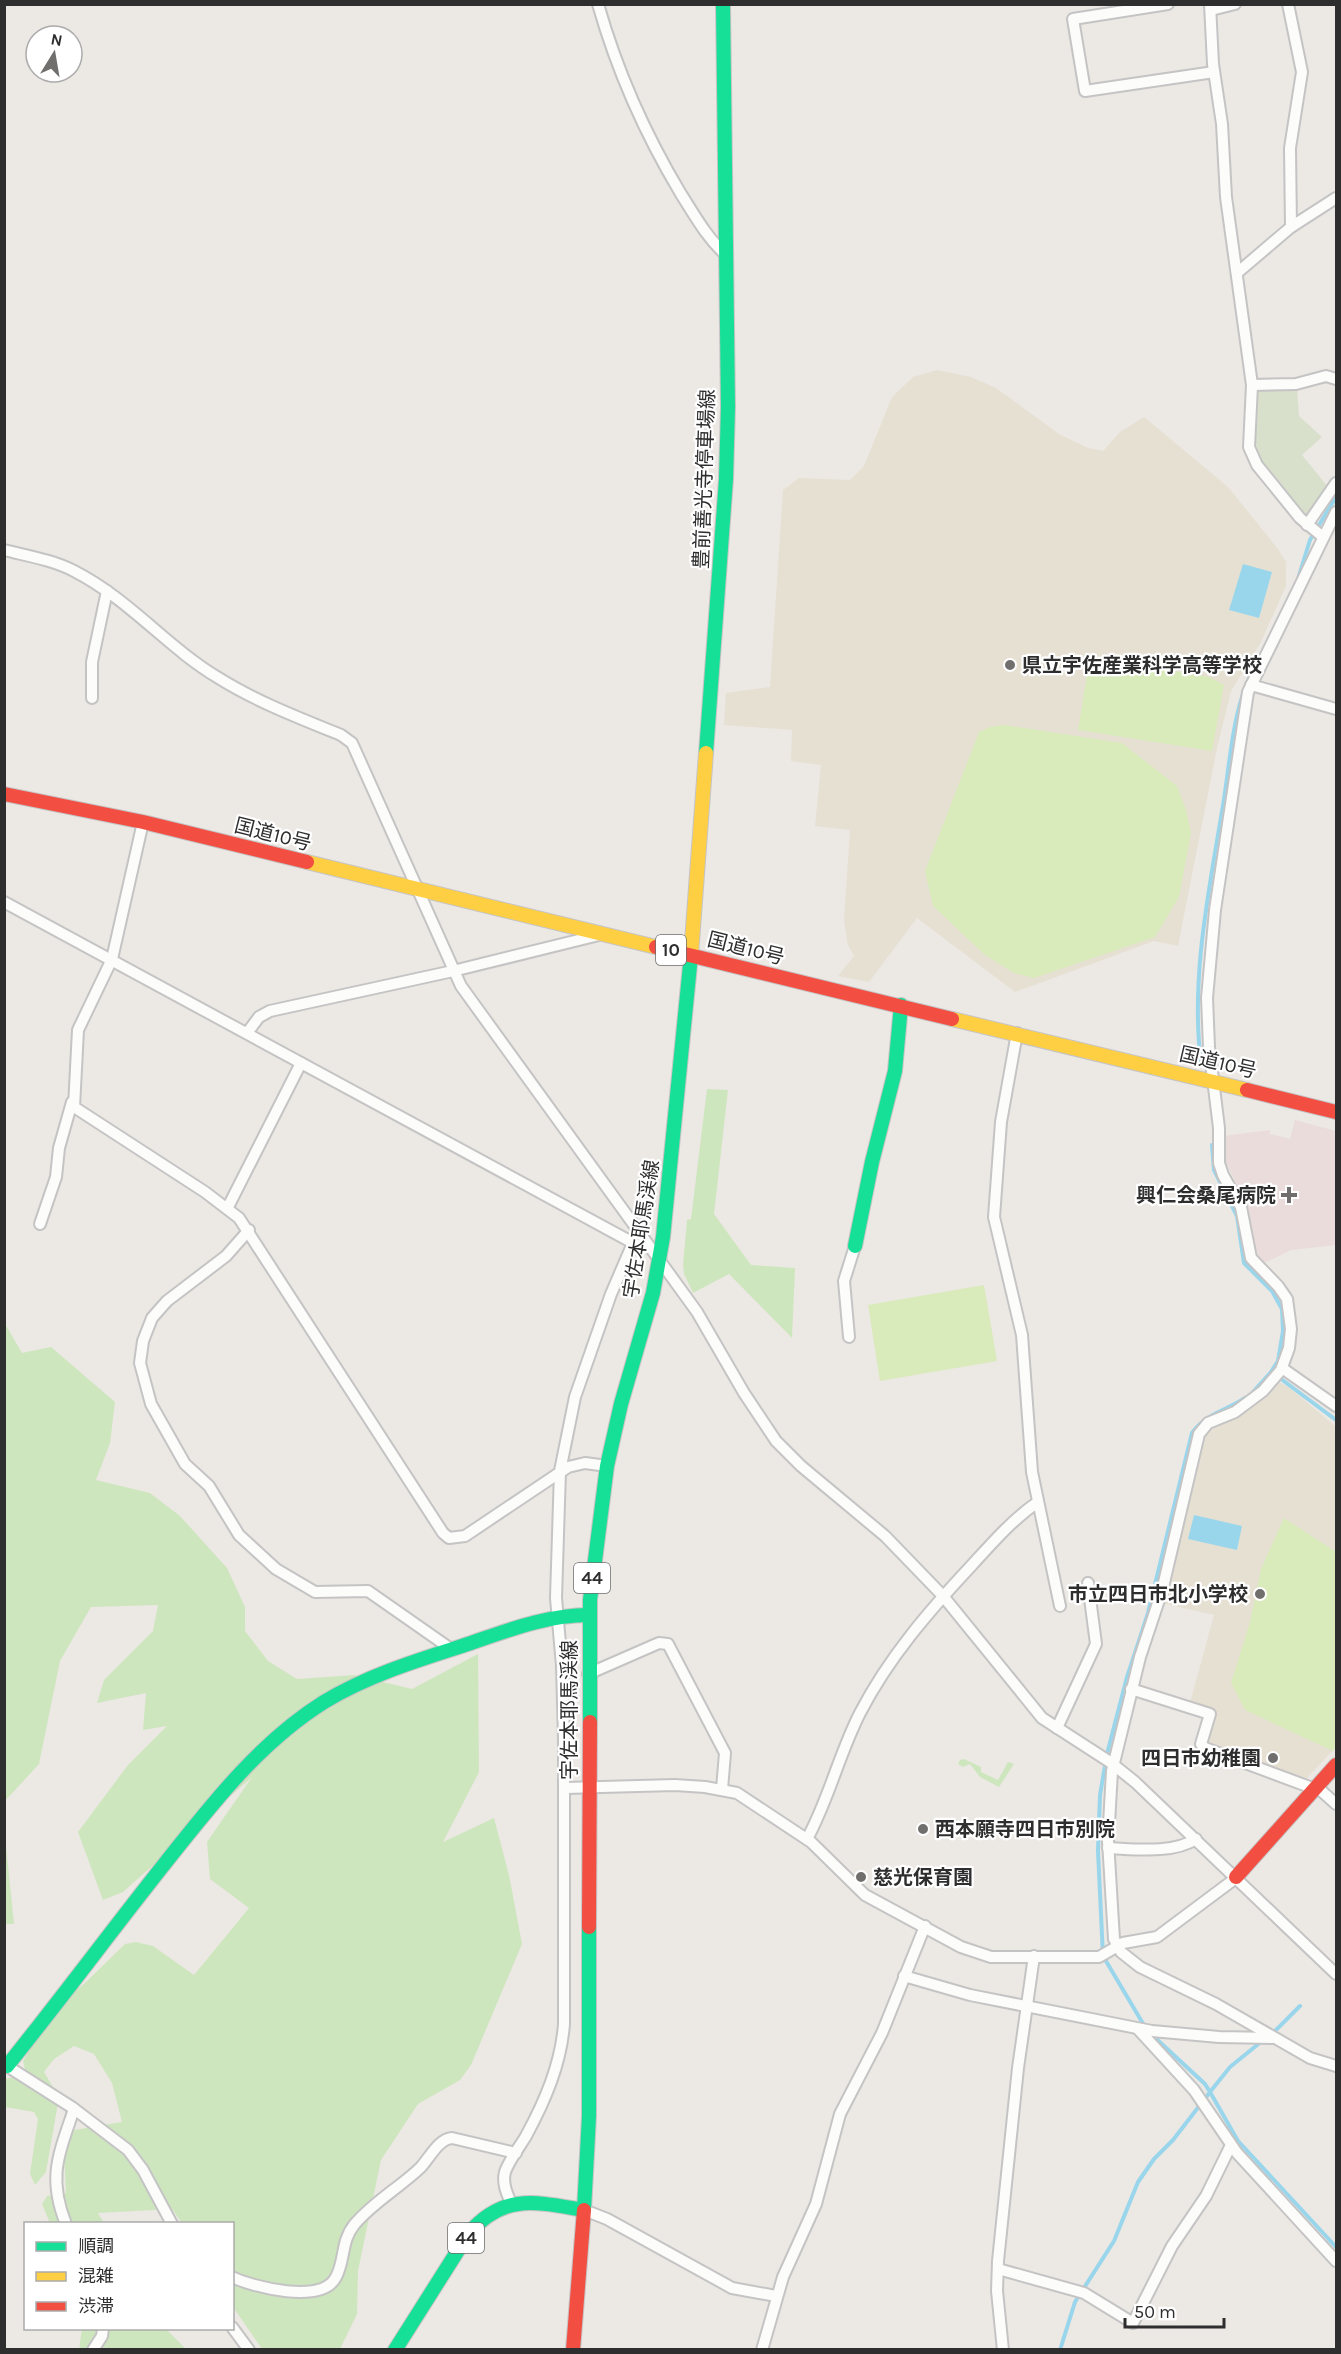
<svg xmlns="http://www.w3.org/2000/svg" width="1341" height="2354" viewBox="0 0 1341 2354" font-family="Karla,'Noto Sans JP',sans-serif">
	<rect width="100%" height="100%" fill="#ece8e4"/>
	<g fill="#e6e0d3">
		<path d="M937 370 971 377 996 388 1059 434 1088 448 1103 451 1120 432 1144 417 1228 487 1278 549 1286 562V586L1261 642 1231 691 1217 748 1178 946 1154 941 1015 992 917 918 869 982 838 976 854 956 848 945 844 921 850 830 815 826 821 765 791 761 792 730 724 725 726 693 770 687 783 490 799 478 850 480 864 466 892 397 913 377Z"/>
		<path d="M1277 1381 1290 1388 1336 1427V1747L1306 1779H1297L1206 1746 1205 1740 1215 1710 1190 1703 1214 1615 1162 1603 1201 1438 1214 1428 1245 1410Z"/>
	</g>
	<path fill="#e9dcdb" d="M1295 1120 1336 1131V1245L1291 1250 1262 1264 1252 1252 1248 1208 1225 1160 1224 1136 1270 1130V1134L1290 1139Z"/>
	<g fill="#cee6be">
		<path d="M707 1089 728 1090 714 1214 751 1265 795 1268 792 1338 729 1274 693 1293 684 1274 683 1265 687 1220 691 1219Z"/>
		<path d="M4 1322 22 1353 51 1347 115 1402 110 1443 96 1480 150 1493 180 1516 227 1568 245 1607V1631L268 1661 297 1679 354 1675 412 1689 478 1654 479 1772 443 1842 494 1818 509 1875 522 1944 471 2065 460 2080 418 2104 381 2160 358 2271 357 2314 340 2349H262L233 2307 232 2224 182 2223 172 2209 98 2213 104 2223H50L42 2204 47 2196 66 2193 64 2153 74 2130 122 2122 112 2083 94 2054 74 2046 54 2059 44 2072 59 2097 46 2172 35 2185 30 2174 38 2119 34 2112 5 2107V2079L26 2074 23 2061 58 2004 86 1982 125 1944 136 1942 153 1946 194 1975 249 1908 210 1879 207 1842 252 1777 123 1892 103 1900 78 1832 128 1765 167 1726 143 1730 146 1693 97 1703 104 1680 153 1631 158 1605 91 1607 60 1661 39 1764 5 1801Z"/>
		<path d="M964 1759 981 1767V1772L998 1780 1008 1762 1014 1764 999 1787 980 1777 970 1764 963 1767 958 1764 960 1760Z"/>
		<path d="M4 1836H5L14 1924H5Z"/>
		<path d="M82 2328 166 2329 186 2349 79 2350Z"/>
	</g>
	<path fill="#d8e0cc" d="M1297 388 1299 416 1322 437 1302 455 1328 487 1307 514H1301L1262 462C1250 440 1258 414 1257 389Z"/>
	<g fill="#d9eabb">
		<path d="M1090 656 1209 677 1224 685 1212 751 1078 730Z"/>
		<path d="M1004 725 1122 743 1177 786 1186 810 1191 833 1179 897 1155 937 1034 978 1014 973 985 955 933 906 925 871 979 732 990 727Z"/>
		<path d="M984 1285 997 1361 880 1381 868 1305Z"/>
		<path d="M1284 1518 1336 1552V1747L1333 1751 1245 1710 1231 1683 1250 1622 1261 1569Z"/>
	</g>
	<g fill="#99d6ec">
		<path d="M1243 564 1272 572 1259 618 1229 610Z"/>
		<path d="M1194 1515 1242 1526 1237 1550 1188 1539Z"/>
	</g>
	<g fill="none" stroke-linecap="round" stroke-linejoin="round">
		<g stroke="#99d6ec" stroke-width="4">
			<path d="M1298 579 1310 540 1336 497"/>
			<path d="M1201 1063C1190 976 1210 886 1224 799 1231 754 1233 706 1255 666"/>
			<path d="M1212 1145 1214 1170 1237 1216 1244 1263 1272 1291 1282 1309 1283 1331 1278 1361 1271 1372 1253 1392"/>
			<path d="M1277 1376 1336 1420"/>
			<path d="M1145 2027 1103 1956 1098 1851 1100 1795 1107 1754 1127 1677 1148 1613 1192 1433C1206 1413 1226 1411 1245 1398"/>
			<path d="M1271 2035 1300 2006"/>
			<path d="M1262 2041 1230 2067 1210 2092 1238 2141 1336 2247"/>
			<path d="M1060 2350 1075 2302 1114 2241 1138 2182 1154 2159 1173 2140 1210 2092 1205 2084 1150 2033"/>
		</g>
		<defs>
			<g id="street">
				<path d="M598 4C617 71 645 134 681 194 695 216 707 238 727 256"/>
				<path d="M1168 4 1073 19 1085 91 1214 72"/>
				<path d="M1210 4 1213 64 1222 124 1226 197 1252 385 1249 447 1257 465 1300 518 1323 537"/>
				<path d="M1288 4 1302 72 1290 148 1291 227"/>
				<path d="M1211 10 1235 4"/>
				<path d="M1237 273 1291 227 1336 198"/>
				<path d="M1252 385 1296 384 1326 376 1336 379"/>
				<path d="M1336 512 1248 692 1215 910 1207 998 1209 1047 1219 1128V1163L1223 1175 1241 1207 1251 1258 1278 1286 1287 1299 1291 1329 1289 1348 1281 1370 1263 1391 1235 1412 1208 1423 1199 1434 1162 1591 1140 1657 1112 1771 1108 1841 1114 1939 1121 1952 1140 1967 1216 2004 1310 2058 1336 2066"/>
				<path d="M1307 525 1336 483"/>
				<path d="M4 550C28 556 53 560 74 571 129 599 167 647 217 677 255 701 299 718 341 735L352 743 461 986 697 1312 744 1393 776 1441 801 1466 885 1536 943 1596 1042 1718 1110 1762 1135 1782 1336 1974"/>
				<path d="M1251 685 1336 709"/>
				<path d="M92 698V662L107 591"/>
				<path d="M143 822 112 959 78 1030 74 1107 205 1192 239 1218 443 1533 449 1538 465 1536 568 1467 585 1463 607 1466"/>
				<path d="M4 902 637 1245"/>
				<path d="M247 1033 259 1017 270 1011 453 971 599 935"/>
				<path d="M1017 1033 1001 1122 994 1217 1022 1335 1032 1472 1060 1606"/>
				<path d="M228 1207 301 1063"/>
				<path d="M40 1224 56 1177 59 1148 72 1102"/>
				<path d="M249 1230 226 1256 167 1301 152 1318 143 1341 140 1363 151 1404 185 1464 209 1486 239 1535 276 1569 315 1592 368 1591 451 1649"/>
				<path d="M849 1337 844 1281 855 1246"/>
				<path d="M1282 1368 1336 1406"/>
				<path d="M588 1674 659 1643 668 1644 725 1753 722 1789"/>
				<path d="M1131 1689 1210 1714 1201 1744 1205 1748 1315 1789"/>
				<path d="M1057 1728 1096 1644 1088 1583"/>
				<path d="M1317 1787 1336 1804"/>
				<path d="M565 1788 675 1785 705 1787 737 1793 811 1842 865 1895 961 1947 991 1957H1099L1123 1943 1157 1937 1236 1878"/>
				<path d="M807 1839C829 1799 839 1754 860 1713 889 1657 929 1611 972 1565 993 1542 1013 1519 1038 1502"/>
				<path d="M1108 1848C1135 1849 1173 1854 1196 1839"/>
				<path d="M904 1976 970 1995 1152 2031 1219 2037 1272 2038"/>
				<path d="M1138 2029 1194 2090 1237 2153 1336 2261"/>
				<path d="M7 2066 73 2108 128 2150 143 2170 172 2224"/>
				<path d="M511 2203C507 2194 502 2183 505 2172 509 2160 519 2148 526 2136 545 2101 561 2064 564 2024V1739L562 1666 556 1598 560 1471 575 1397 611 1294 633 1243"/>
				<path d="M584 2210 607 2219 732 2288 776 2296"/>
				<path d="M66 2224C47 2177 59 2154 74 2109"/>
				<path d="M998 2269 1084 2293 1133 2323 1172 2246 1206 2196 1231 2145"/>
				<path d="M232 2277C253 2287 322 2305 336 2277 345 2261 341 2241 354 2225 372 2203 399 2188 420 2168 429 2159 438 2139 452 2138L516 2153"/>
				<path d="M232 2327 249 2350"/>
				<path d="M93 2350 102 2336 103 2328"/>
				<path d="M762 2350 783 2277 816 2204 840 2114 882 2033 925 1926"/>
				<path d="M1003 2350 997 2291 998 2261 1018 2068 1034 1956"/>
			</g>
			<g id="fast">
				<path d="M706 753 726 479 728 407 723 4"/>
				<path d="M855 1246 872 1162 895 1071 901 1005"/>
				<path d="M590 1722V1600L607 1466 621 1404 653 1293 663 1237 691 955"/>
				<path d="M4 2064 7 2066C61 1999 112 1930 166 1862 212 1804 260 1742 324 1702 367 1676 415 1661 462 1646 504 1632 544 1615 589 1615"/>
				<path d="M395 2350 469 2233C504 2193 536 2202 584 2210L589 2116V1927"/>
			</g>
			<g id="slow">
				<path d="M307 862 656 947"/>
				<path d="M691 955 706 753"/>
				<path d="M952 1019 1247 1090"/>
			</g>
			<g id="jam">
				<path d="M4 794 143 822 307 862"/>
				<path d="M656 947 952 1019"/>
				<path d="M1247 1090 1336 1112"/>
				<path d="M1236 1877 1336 1765"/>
				<path d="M589 1927 590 1722"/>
				<path d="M573 2350 584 2210"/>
			</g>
		</defs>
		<use href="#street" stroke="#c5c4c5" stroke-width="14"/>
		<use href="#fast" stroke="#c5c4c5" stroke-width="16"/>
		<use href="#slow" stroke="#c5c4c5" stroke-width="16"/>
		<use href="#jam" stroke="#c5c4c5" stroke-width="16"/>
		<use href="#street" stroke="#fcfcfb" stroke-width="10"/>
		<use href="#fast" stroke="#16e098" stroke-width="14"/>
		<use href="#slow" stroke="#ffcf43" stroke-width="14"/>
		<use href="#jam" stroke="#f24e42" stroke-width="14"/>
	</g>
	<g fill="#706f6e" stroke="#fff" stroke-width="2">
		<circle cx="1010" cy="665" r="6"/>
		<path d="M1286 1186h6v6h6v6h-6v6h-6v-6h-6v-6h6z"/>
		<circle cx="1260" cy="1594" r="6"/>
		<circle cx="1273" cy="1758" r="6"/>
		<circle cx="923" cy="1829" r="6"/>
		<circle cx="861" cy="1877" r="6"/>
	</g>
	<g text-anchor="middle" stroke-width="4.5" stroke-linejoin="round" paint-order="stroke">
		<g fill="#fff" stroke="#6d6d6d" stroke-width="1.5">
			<rect x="656" y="935" width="30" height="30" rx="4.5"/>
			<rect x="574" y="1563" width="36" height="30" rx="4.5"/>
			<rect x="448" y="2223" width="36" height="30" rx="4.5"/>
		</g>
		<g font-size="18" font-weight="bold" fill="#2e2e2e">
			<text x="671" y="956">10</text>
			<text x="592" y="1584">44</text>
			<text x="466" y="2244">44</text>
		</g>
		<g font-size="20" fill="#2e2e2e" stroke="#fff">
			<text transform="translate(704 479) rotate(-88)" y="7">豊前善光寺停車場線</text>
			<text transform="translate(273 834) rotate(14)" y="7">国道10号</text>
			<text transform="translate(746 948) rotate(14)" y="7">国道10号</text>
			<text transform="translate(1218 1062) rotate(13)" y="7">国道10号</text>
			<text transform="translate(641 1229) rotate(-81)" y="7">宇佐本耶馬渓線</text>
			<text transform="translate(569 1710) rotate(-90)" y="7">宇佐本耶馬渓線</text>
		</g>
		<g font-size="20" font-weight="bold" fill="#2e2e2e" stroke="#fff" text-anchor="start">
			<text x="1022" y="672">県立宇佐産業科学高等学校</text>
			<text x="1276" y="1202" text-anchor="end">興仁会桑尾病院</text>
			<text x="1248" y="1601" text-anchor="end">市立四日市北小学校</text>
			<text x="1261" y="1765" text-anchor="end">四日市幼稚園</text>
			<text x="935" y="1836">西本願寺四日市別院</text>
			<text x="873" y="1884">慈光保育園</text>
		</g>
	</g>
	<rect width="1341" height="2354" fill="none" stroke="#2e2e2e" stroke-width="12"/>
	<rect x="24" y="2222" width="210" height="108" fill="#ffffff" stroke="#ababab" stroke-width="1.5"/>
	<rect x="36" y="2242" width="30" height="9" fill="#16e098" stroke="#ababab" stroke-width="1.5"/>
	<text x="78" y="2252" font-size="18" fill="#2e2e2e">順調</text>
	<rect x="36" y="2272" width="30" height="9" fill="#ffcf43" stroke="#ababab" stroke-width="1.5"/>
	<text x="78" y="2282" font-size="18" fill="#2e2e2e">混雑</text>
	<rect x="36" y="2302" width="30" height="9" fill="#f24e42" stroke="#ababab" stroke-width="1.5"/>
	<text x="78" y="2312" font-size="18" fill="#2e2e2e">渋滞</text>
	<g transform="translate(54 54) rotate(11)"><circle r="28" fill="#ffffff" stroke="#ababab" stroke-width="1.5"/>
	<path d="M0-4.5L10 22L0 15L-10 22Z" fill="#706f6e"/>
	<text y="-9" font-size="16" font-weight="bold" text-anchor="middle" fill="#2e2e2e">N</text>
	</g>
	<path d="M1125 2318v9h99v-9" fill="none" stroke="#2e2e2e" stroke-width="3"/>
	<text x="1134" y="2318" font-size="18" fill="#2e2e2e" stroke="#ffffff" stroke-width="4.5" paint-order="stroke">50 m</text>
</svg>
